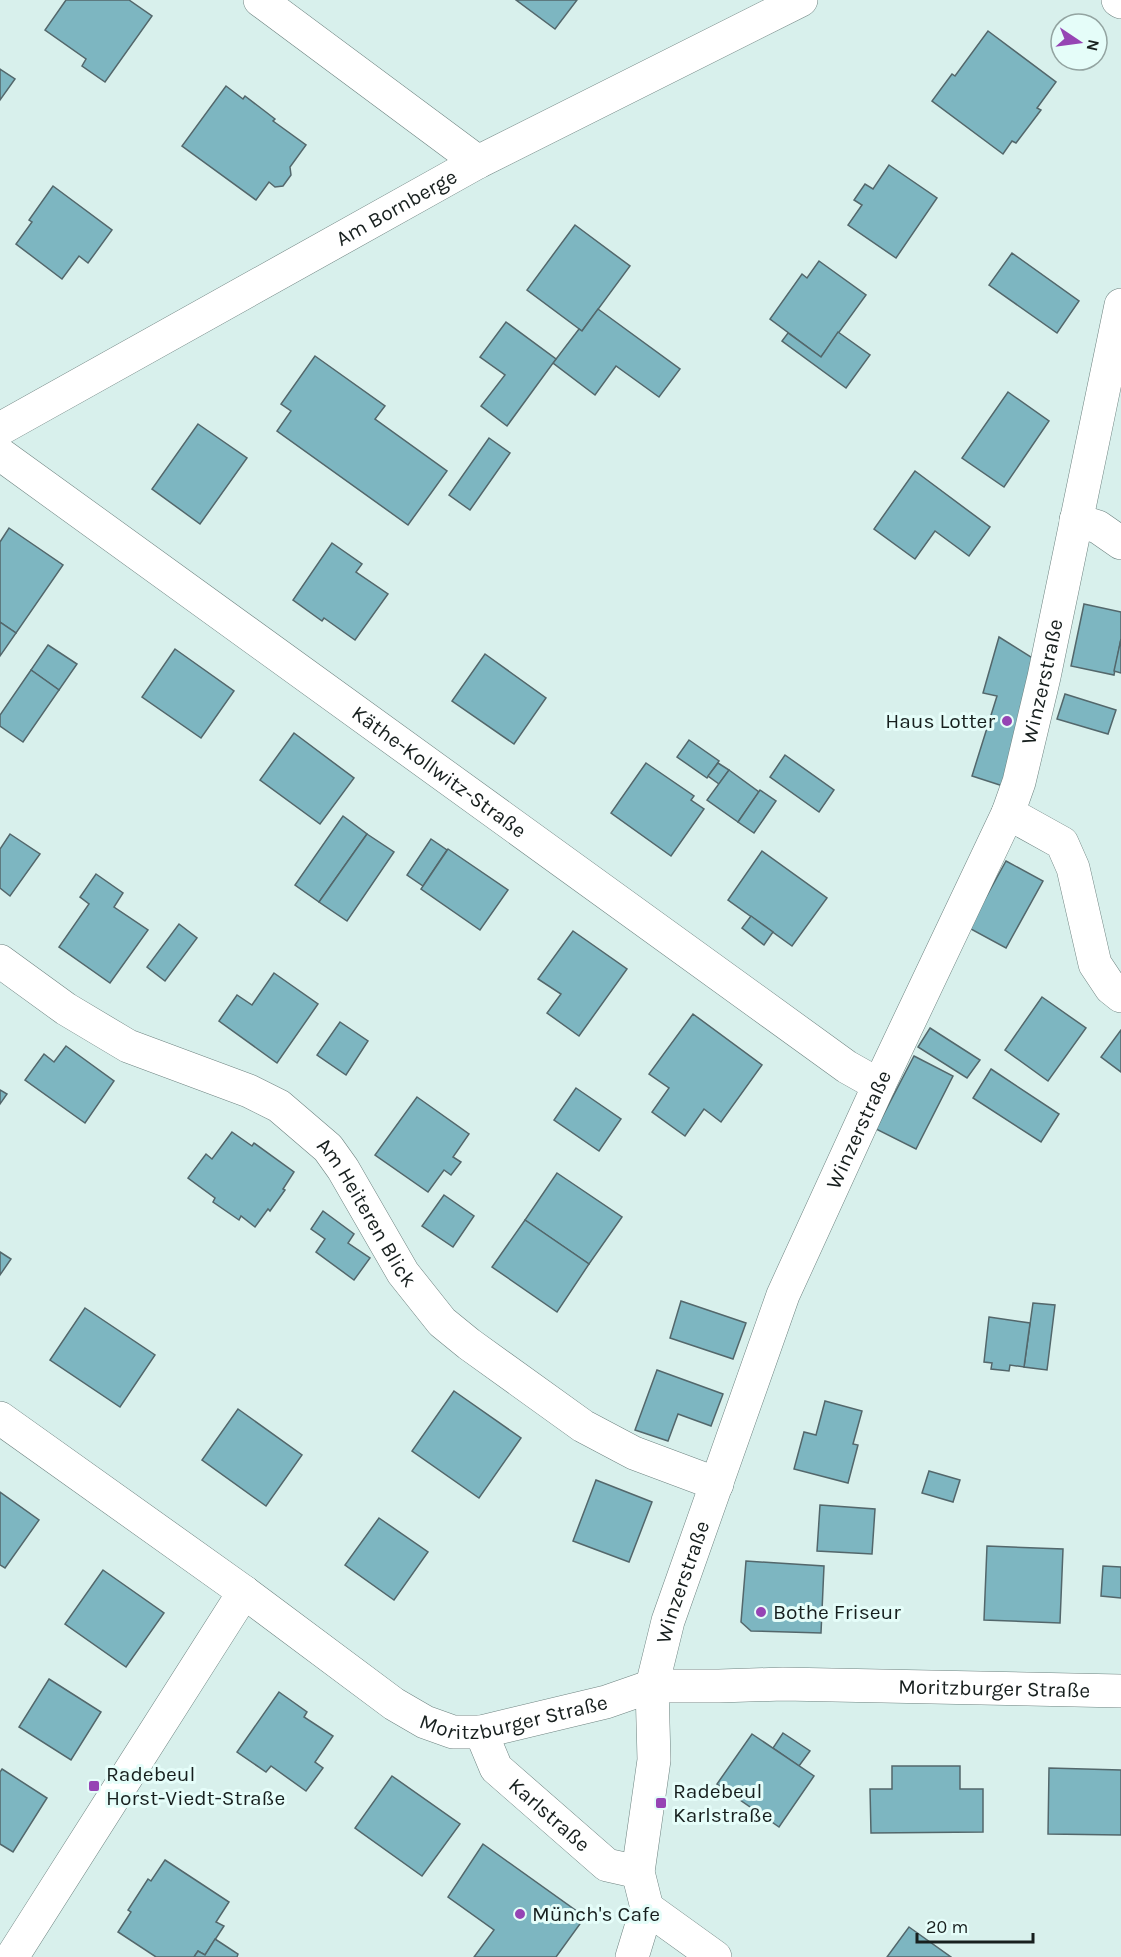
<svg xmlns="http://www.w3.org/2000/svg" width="1121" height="1957" viewBox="0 0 1121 1957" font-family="Karla,sans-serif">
	<rect width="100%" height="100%" fill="#d8f0ec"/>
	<g fill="#7db6c1" stroke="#53676b" stroke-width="1.5">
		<path d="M66 0H129L152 16 105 82 82 66 86 59 45 30Z"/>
		<path d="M516 0H577L555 29Z"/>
		<path d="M988 31 1056 82 1037 108 1041 110 1016 143 1012 141 1003 154 932 101 952 74 955 76Z"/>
		<path d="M0 69 15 79 0 100Z"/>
		<path d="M226 86 243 99 245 96 275 119 273 121 306 145 290 167 291 175 283 186 275 187 269 182 256 200 182 146Z"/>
		<path d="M889 165 937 198 896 258 848 225 862 205 854 200 865 184 873 189Z"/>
		<path d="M53 186 112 230 88 263 79 256 62 279 16 244 32 222 29 220Z"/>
		<path d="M575 225 630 266 582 331 527 290Z"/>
		<path d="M1012 253 1079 301 1057 333 989 285Z"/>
		<path d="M819 261 866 295 821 357 770 319 802 274 807 278Z"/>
		<path d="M598 309 680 369 659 397 616 366 595 395 553 363 579 329 582 331Z"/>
		<path d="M506 322 556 359 507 426 481 406 505 375 480 357Z"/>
		<path d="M838 332 870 355 846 388 782 341 788 333 821 357Z"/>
		<path d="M315 356 385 406 375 419 447 471 408 525 277 431 291 411 281 404Z"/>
		<path d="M1008 392 1049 421 1004 487 962 458Z"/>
		<path d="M198 424 247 458 200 524 152 489Z"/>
		<path d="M489 438 510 453 470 510 449 495Z"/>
		<path d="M915 471 990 527 969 556 935 531 915 559 874 529Z"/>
		<path d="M9 528 63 565 16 633 0 622V542Z"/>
		<path d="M332 543 362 564 356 572 388 594 355 640 324 618 322 621 293 600Z"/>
		<path d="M1084 604 1121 612V639L1114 675 1071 666Z"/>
		<path d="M0 622 16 633 0 656Z"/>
		<path d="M999 637 1039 662 1006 787 972 776 997 696 983 693Z"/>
		<path d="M1121 639V673L1114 671Z"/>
		<path d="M48 645 77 664 59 690 31 670Z"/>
		<path d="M175 649 234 691 201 738 142 697Z"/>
		<path d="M485 654 546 698 514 744 452 701Z"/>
		<path d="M31 670 59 690 23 742 0 726V715Z"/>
		<path d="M1065 694 1116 710 1108 734 1057 719Z"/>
		<path d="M294 733 354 778 320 824 260 780Z"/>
		<path d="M689 740 719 761 707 778 677 757Z"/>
		<path d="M785 755 834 790 819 812 770 777Z"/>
		<path d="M646 763 694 796 691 800 704 809 671 856 611 813Z"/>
		<path d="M718 763 729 770 719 784 708 776Z"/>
		<path d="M729 770 759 792 738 822 707 800Z"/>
		<path d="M760 790 776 801 754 833 738 822Z"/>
		<path d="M343 816 367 834 319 902 295 885Z"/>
		<path d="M10 834 40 854 10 896 0 888V849Z"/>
		<path d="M367 834 394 852 347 921 319 902Z"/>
		<path d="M431 839 447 850 423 886 407 875Z"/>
		<path d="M448 849 508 890 480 930 421 889Z"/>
		<path d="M762 851 827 898 792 946 728 900Z"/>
		<path d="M1006 861 1043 881 1006 948 969 928Z"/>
		<path d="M96 874 123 893 114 907 148 930 110 983 59 947 89 904 80 897Z"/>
		<path d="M751 916 773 932 764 945 742 928Z"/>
		<path d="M179 924 197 938 165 981 147 967Z"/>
		<path d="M573 931 627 969 579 1036 547 1013 561 994 538 979Z"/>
		<path d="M274 973 318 1004 277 1063 219 1021 237 995 252 1005Z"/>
		<path d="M1042 997 1086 1028 1048 1081 1005 1050Z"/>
		<path d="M693 1014 762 1065 721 1122 704 1109 685 1136 652 1112 669 1088 649 1074Z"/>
		<path d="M340 1022 368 1041 346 1075 317 1055Z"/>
		<path d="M930 1028 980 1060 967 1078 918 1047Z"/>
		<path d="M1121 1030V1072L1101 1057Z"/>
		<path d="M66 1046 114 1081 85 1123 25 1080 44 1054 54 1062Z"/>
		<path d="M914 1056 953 1076 916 1149 876 1129Z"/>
		<path d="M991 1069 1059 1114 1041 1142 973 1098Z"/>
		<path d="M576 1088 621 1119 599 1151 554 1120Z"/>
		<path d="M0 1090 7 1094 0 1104Z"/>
		<path d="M417 1097 469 1134 453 1157 461 1162 451 1175 444 1170 428 1192 375 1155Z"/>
		<path d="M232 1132 252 1146 254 1143 294 1172 283 1189 285 1190 270 1211 268 1209 255 1227 241 1216 239 1220 213 1202 215 1198 188 1178 206 1154 212 1159Z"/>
		<path d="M557 1173 622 1217 589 1264 525 1220Z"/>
		<path d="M444 1195 474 1216 453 1247 422 1226Z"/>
		<path d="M323 1211 354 1234 348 1243 370 1258 354 1280 316 1252 325 1239 311 1229Z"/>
		<path d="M525 1220 589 1264 557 1312 492 1267Z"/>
		<path d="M0 1252 11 1259 0 1275Z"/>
		<path d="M681 1301 746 1323 733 1359 670 1338Z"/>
		<path d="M1033 1303 1055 1305 1047 1370 1024 1367Z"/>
		<path d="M85 1308 155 1355 120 1407 50 1360Z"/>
		<path d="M989 1317 1030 1323 1024 1367 1010 1365 1009 1371 991 1369 992 1363 984 1362Z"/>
		<path d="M657 1370 723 1394 711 1426 678 1414 668 1441 635 1430Z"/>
		<path d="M454 1391 521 1438 479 1498 412 1451Z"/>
		<path d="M825 1401 862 1411 853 1444 858 1445 848 1483 794 1469 804 1432 816 1435Z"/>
		<path d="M238 1409 302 1455 266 1506 202 1460Z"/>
		<path d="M929 1471 960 1480 953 1502 922 1493Z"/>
		<path d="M596 1480 652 1502 629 1562 573 1541Z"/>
		<path d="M0 1492 39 1520 5 1568 0 1565Z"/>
		<path d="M820 1505 875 1509 872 1554 817 1551Z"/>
		<path d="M379 1518 428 1552 394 1600 345 1565Z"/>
		<path d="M987 1546 1063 1549 1060 1623 984 1620Z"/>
		<path d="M746 1561 824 1566 821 1633 751 1631 741 1622Z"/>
		<path d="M1103 1566 1121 1567V1598L1101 1596Z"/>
		<path d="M103 1570 164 1613 126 1667 65 1624Z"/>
		<path d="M49 1679 101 1712 71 1760 19 1727Z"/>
		<path d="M279 1692 307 1712 304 1717 333 1736 315 1762 323 1768 306 1791 271 1766 266 1772 237 1752Z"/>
		<path d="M783 1733 810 1751 799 1766 773 1748Z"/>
		<path d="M752 1734 814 1776 779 1827 717 1784Z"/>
		<path d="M892 1766H960V1789H983V1832L871 1833 870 1789H892Z"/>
		<path d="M1049 1768 1121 1770V1835L1048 1834Z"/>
		<path d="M2 1769 47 1798 13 1852 0 1844V1772Z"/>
		<path d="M392 1776 460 1824 422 1876 355 1828Z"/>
		<path d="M483 1844 585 1917 556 1957H474L494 1930 448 1897Z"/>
		<path d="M165 1860 229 1902 216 1922 224 1926 205 1955 198 1951 194 1957H156L118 1932 131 1912 128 1910 148 1879 151 1881Z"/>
		<path d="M909 1927 951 1957H887Z"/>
		<path d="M215 1939 238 1954 237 1957H194L198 1951 205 1955Z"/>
	</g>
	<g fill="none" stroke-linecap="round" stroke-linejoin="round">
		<defs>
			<g id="minor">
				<path d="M260 0 478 162"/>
				<path d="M1118 0 1121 2"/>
				<path id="s1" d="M0 429 478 162 801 0"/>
				<path id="s2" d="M0 454 847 1067 879 1085"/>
				<path d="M1076 520 1098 527 1121 543"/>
				<path d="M1008 813 1062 843 1073 868 1095 964 1111 988 1121 996"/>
				<path id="s3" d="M0 961 66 1009 128 1046 249 1091 279 1106 328 1148 343 1169 403 1273 442 1322 469 1344 583 1426 634 1453 717 1484"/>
				<path id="s4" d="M0 1418 244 1592 394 1704 425 1722 453 1732H481L606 1702 652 1686H719L783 1684 1121 1691"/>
				<path id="s5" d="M481 1732 496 1768 607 1865 638 1872"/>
				<path d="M647 1908 715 1957"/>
				<path d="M12 1957 244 1592"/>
				<path id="s6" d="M632 1957 647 1908 638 1872 654 1760 652 1686 668 1621 783 1295 879 1085 1008 813 1019 782 1044 677 1121 305"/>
			</g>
		</defs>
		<use href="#minor" stroke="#6e8380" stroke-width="34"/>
		<use href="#minor" stroke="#fff" stroke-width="33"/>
	</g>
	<g fill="#9644b4" stroke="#e5fdf9" stroke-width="2">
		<circle cx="1007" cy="721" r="6"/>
		<circle cx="761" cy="1612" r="6"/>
		<rect x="88" y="1780" width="12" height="12" rx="3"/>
		<rect x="655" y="1797" width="12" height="12" rx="3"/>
		<circle cx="520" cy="1914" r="6"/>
	</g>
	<g text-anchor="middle" stroke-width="6" stroke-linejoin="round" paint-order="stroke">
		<g font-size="21" fill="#171f1e" stroke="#e5fdf9">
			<text dy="7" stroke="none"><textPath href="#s1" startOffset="454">Am Bornberge</textPath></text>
			<text dy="7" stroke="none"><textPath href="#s6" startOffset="1356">Winzerstraße</textPath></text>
			<text dy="7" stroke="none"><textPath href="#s2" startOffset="542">Käthe-Kollwitz-Straße</textPath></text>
			<text dy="7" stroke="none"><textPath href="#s6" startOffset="870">Winzerstraße</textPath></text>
			<text dy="7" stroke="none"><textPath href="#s3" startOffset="456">Am Heiteren Blick</textPath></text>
			<text dy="7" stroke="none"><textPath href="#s6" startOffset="384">Winzerstraße</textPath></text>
			<text dy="7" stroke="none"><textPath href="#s4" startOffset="1100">Moritzburger Straße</textPath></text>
			<text dy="7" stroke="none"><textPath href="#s4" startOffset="614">Moritzburger Straße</textPath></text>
			<text dy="7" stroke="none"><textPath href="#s5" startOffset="110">Karlstraße</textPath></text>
		</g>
		<g font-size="21" fill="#171f1e" stroke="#e5fdf9" text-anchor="start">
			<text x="995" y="728" text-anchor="end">Haus Lotter</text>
			<text x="773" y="1619">Bothe Friseur</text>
			<text x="106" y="1781">Radebeul<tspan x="106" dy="24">Horst-Viedt-Straße</tspan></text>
			<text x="673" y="1798">Radebeul<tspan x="673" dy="24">Karlstraße</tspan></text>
			<text x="532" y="1921">Münch's Cafe</text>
		</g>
	</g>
	<g transform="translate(1079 42) rotate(103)"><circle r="28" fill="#e5fdf9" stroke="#93a4a1" stroke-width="1.5"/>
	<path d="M0-4.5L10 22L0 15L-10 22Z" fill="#9644b4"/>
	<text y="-9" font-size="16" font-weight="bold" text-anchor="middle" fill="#171f1e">N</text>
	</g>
	<path d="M917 1933v9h116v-9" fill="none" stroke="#171f1e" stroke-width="3"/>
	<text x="926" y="1933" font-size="18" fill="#171f1e" stroke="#e5fdf9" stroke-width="4.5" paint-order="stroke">20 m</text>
</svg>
